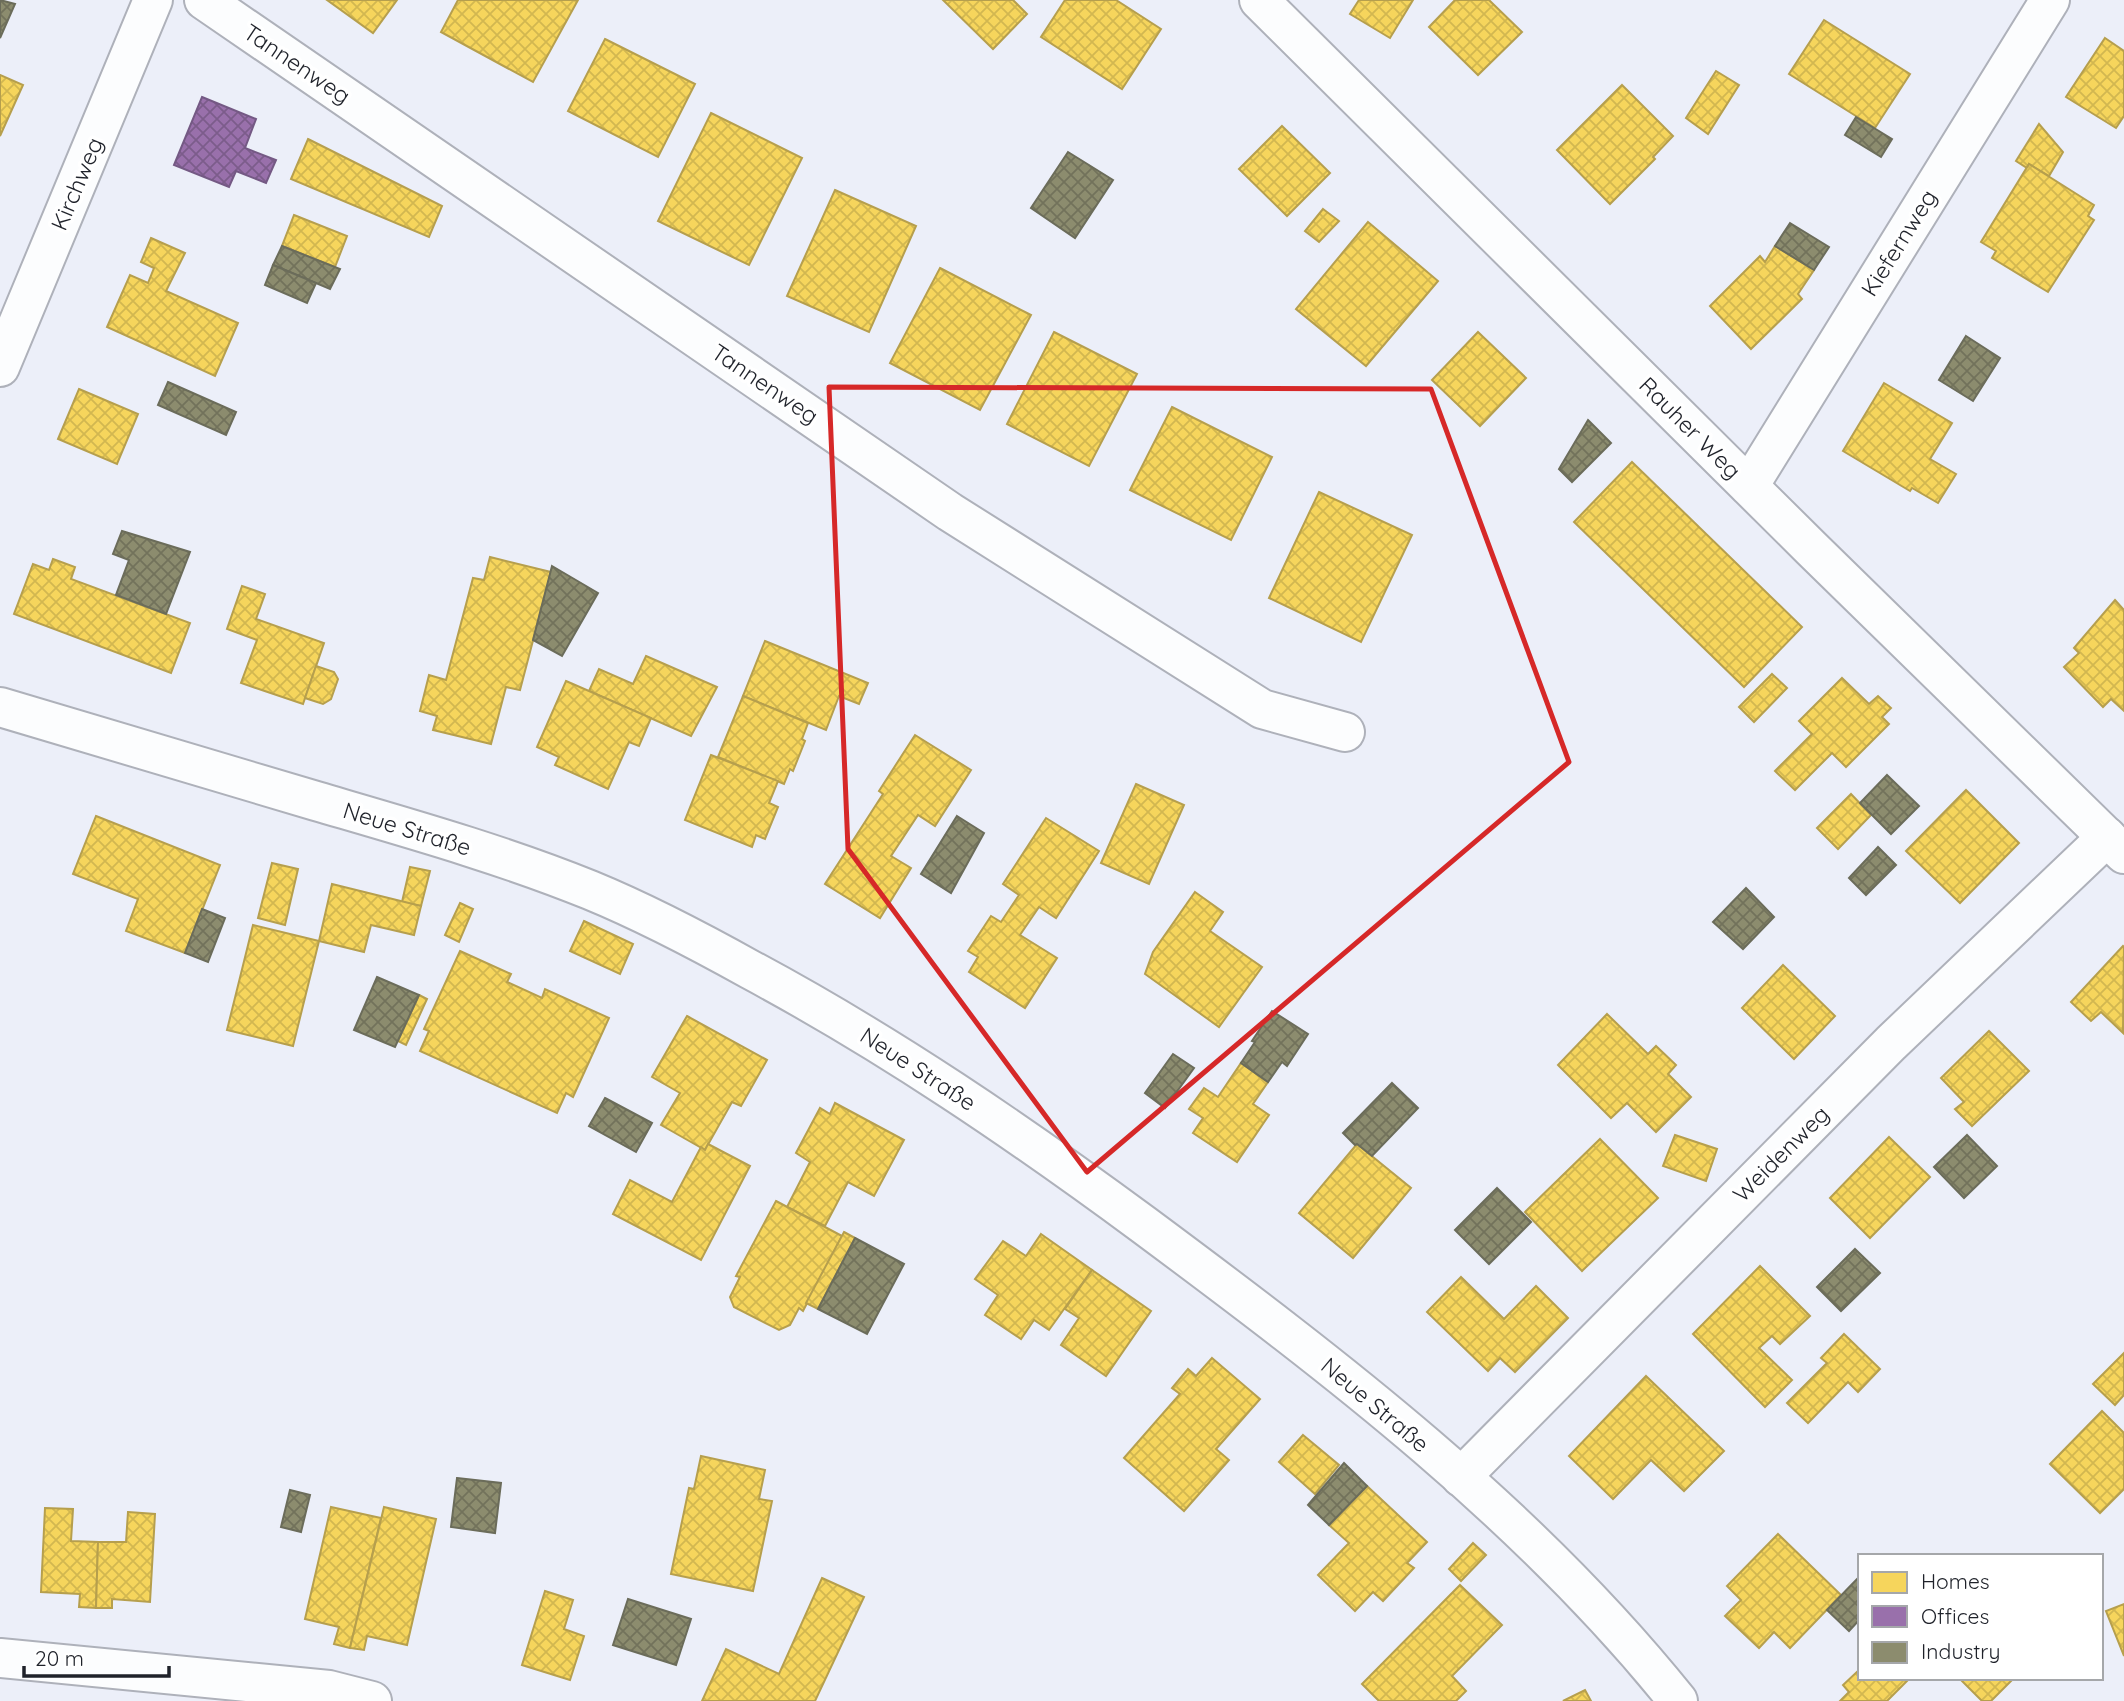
<svg xmlns="http://www.w3.org/2000/svg" width="2124" height="1701" viewBox="0 0 2124 1701" font-family="Quicksand,sans-serif">
	<defs>
		<pattern id="homes-cross-hatch" width="8" height="8" patternUnits="userSpaceOnUse" patternTransform="scale(1.75)"><rect width="8" height="8" fill="#f6d55c"/><path d="M0 0l8 8M0 8l8-8" fill="none" stroke="#d2b750"/></pattern>
		<pattern id="offices-cross-hatch" width="8" height="8" patternUnits="userSpaceOnUse" patternTransform="scale(1.75)"><rect width="8" height="8" fill="#9970ab"/><path d="M0 0l8 8M0 8l8-8" fill="none" stroke="#7c5c8b"/></pattern>
		<pattern id="industry-cross-hatch" width="8" height="8" patternUnits="userSpaceOnUse" patternTransform="scale(1.75)"><rect width="8" height="8" fill="#8c8c6e"/><path d="M0 0l8 8M0 8l8-8" fill="none" stroke="#72725b"/></pattern>
	</defs>
	<rect width="100%" height="100%" fill="#eceff9"/>
	<g fill="url(#homes-cross-hatch)" stroke="#b69f4d" stroke-width="2">
		<path d="M327 0H397L373 33Z"/>
		<path d="M458 0H578L533 82 441 32Z"/>
		<path d="M943 0H1013L1027 14 993 49Z"/>
		<path d="M1065 0H1116L1161 29 1122 89 1041 37Z"/>
		<path d="M1359 0H1413L1390 38 1350 14Z"/>
		<path d="M1455 0H1489L1522 32 1478 75 1429 27Z"/>
		<path d="M1824 20 1910 74 1875 128 1789 74Z"/>
		<path d="M2105 38 2124 51V116L2116 128 2066 97Z"/>
		<path d="M605 39 695 84 658 157 568 111Z"/>
		<path d="M1716 71 1739 85 1708 134 1686 118Z"/>
		<path d="M0 75 23 85 0 136Z"/>
		<path d="M1622 85 1673 136 1653 157 1655 159 1610 204 1557 150Z"/>
		<path d="M711 113 802 158 749 265 658 221Z"/>
		<path d="M2039 124 2063 152 2049 176 2029 164 2027 168 2016 161Z"/>
		<path d="M1282 126 1330 173 1287 216 1239 169Z"/>
		<path d="M308 139 442 206 429 237 291 179Z"/>
		<path d="M2029 164 2094 205 2088 216 2094 220 2048 292 1992 258 1996 251 1981 242Z"/>
		<path d="M835 190 916 226 869 332 787 296Z"/>
		<path d="M1323 209 1339 221 1319 242 1305 231Z"/>
		<path d="M294 215 347 236 335 267 282 246Z"/>
		<path d="M1368 222 1438 281 1366 366 1296 309Z"/>
		<path d="M151 238 185 253 166 291 238 323 215 376 107 327 130 275 148 283 154 268 141 262Z"/>
		<path d="M1775 246 1814 270 1798 294 1802 299 1751 349 1710 306 1760 256 1765 262Z"/>
		<path d="M940 268 1031 315 980 410 890 363Z"/>
		<path d="M1054 332 1137 374 1089 466 1007 424Z"/>
		<path d="M1478 332 1526 378 1480 426 1432 380Z"/>
		<path d="M1884 383 1952 423 1930 459 1956 474 1938 503 1912 488 1910 491 1843 451Z"/>
		<path d="M79 389 138 414 117 464 58 439Z"/>
		<path d="M1172 407 1272 457 1231 540 1130 490Z"/>
		<path d="M1632 462 1802 627 1744 687 1574 522Z"/>
		<path d="M1319 492 1412 535 1361 642 1269 598Z"/>
		<path d="M490 557 551 572 520 690 506 687 491 744 433 730 437 716 420 711 429 675 446 680 473 578 484 580Z"/>
		<path d="M53 559 75 567 71 579 190 623 171 673 14 614 33 564 49 570Z"/>
		<path d="M242 586 265 594 256 619 324 643 303 704 241 683 257 640 227 629Z"/>
		<path d="M2115 600 2124 610V711L2111 699 2103 707 2064 667 2079 653 2074 648Z"/>
		<path d="M765 641 868 683 859 704 839 696 826 730 743 696Z"/>
		<path d="M646 656 717 687 691 736 589 691 599 669 633 684Z"/>
		<path d="M316 666 334 672 338 679 331 699 323 704 305 698Z"/>
		<path d="M1772 674 1787 688 1754 722 1739 707Z"/>
		<path d="M1842 678 1869 704 1878 696 1891 708 1882 717 1889 724 1846 767 1832 753 1795 790 1775 771 1812 734 1799 721Z"/>
		<path d="M566 681 651 718 639 746 629 742 608 789 555 765 559 757 537 747Z"/>
		<path d="M743 696 808 723 802 739 805 741 793 771 790 769 784 784 718 757Z"/>
		<path d="M915 735 971 770 935 826 918 815 891 856 911 868 880 918 825 884 883 794 879 791Z"/>
		<path d="M711 755 778 781 769 803 778 807 765 839 756 835 752 847 685 820Z"/>
		<path d="M1136 784 1184 805 1149 884 1101 863Z"/>
		<path d="M1966 790 2019 843 1960 903 1906 851Z"/>
		<path d="M1851 794 1871 815 1838 849 1817 828Z"/>
		<path d="M96 816 220 865 185 953 126 931 138 899 73 874Z"/>
		<path d="M1046 818 1099 851 1056 918 1039 907 1020 935 1057 958 1025 1008 969 972 978 957 968 951 991 916 1001 922 1019 895 1003 884Z"/>
		<path d="M272 863 298 869 285 925 258 918Z"/>
		<path d="M410 867 430 871 421 906 402 902Z"/>
		<path d="M332 884 421 906 414 935 371 925 364 952 319 941Z"/>
		<path d="M1195 892 1223 912 1210 931 1262 967 1219 1027 1145 974 1153 952Z"/>
		<path d="M460 903 473 909 459 942 445 935Z"/>
		<path d="M584 921 633 944 620 974 570 951Z"/>
		<path d="M253 925 319 941 293 1046 227 1030Z"/>
		<path d="M2123 946 2124 947 2123 1033 2101 1012 2091 1021 2071 1002Z"/>
		<path d="M460 951 511 974 507 982 542 998 545 989 609 1018 573 1097 566 1093 557 1113 420 1051 429 1031 424 1029Z"/>
		<path d="M1783 965 1835 1016 1794 1059 1742 1008Z"/>
		<path d="M419 995 427 999 406 1045 398 1041Z"/>
		<path d="M1607 1014 1648 1054 1656 1046 1676 1065 1668 1074 1691 1097 1656 1132 1627 1103 1611 1118 1558 1065Z"/>
		<path d="M687 1016 767 1060 741 1106 732 1102 705 1150 661 1125 680 1093 652 1077Z"/>
		<path d="M1989 1031 2029 1071 1972 1126 1955 1109 1964 1102 1941 1078Z"/>
		<path d="M1241 1063 1268 1082 1253 1104 1269 1115 1237 1162 1193 1133 1203 1118 1189 1109 1204 1088 1218 1097Z"/>
		<path d="M835 1103 904 1140 874 1196 848 1182 825 1226 787 1207 810 1162 796 1153 820 1108 830 1114Z"/>
		<path d="M1675 1135 1717 1149 1706 1181 1663 1166Z"/>
		<path d="M1889 1137 1930 1177 1870 1238 1830 1198Z"/>
		<path d="M1600 1139 1658 1198 1582 1271 1525 1212Z"/>
		<path d="M708 1144 750 1166 701 1260 613 1214 630 1180 672 1202 701 1147 705 1150Z"/>
		<path d="M1357 1144 1411 1188 1353 1258 1299 1213Z"/>
		<path d="M776 1201 842 1236 803 1311 799 1308 790 1325 779 1330 734 1307 730 1297 740 1277 736 1276Z"/>
		<path d="M844 1232 855 1238 818 1309 806 1303Z"/>
		<path d="M1041 1234 1092 1270 1049 1330 1034 1320 1021 1339 985 1315 998 1295 975 1279 1003 1241 1026 1256Z"/>
		<path d="M1760 1266 1810 1316 1780 1344 1772 1336 1759 1348 1792 1380 1765 1407 1693 1334Z"/>
		<path d="M1092 1270 1151 1311 1106 1376 1061 1345 1079 1318 1065 1309Z"/>
		<path d="M1461 1277 1504 1319 1536 1286 1568 1318 1515 1372 1500 1358 1488 1371 1427 1312Z"/>
		<path d="M1844 1334 1880 1369 1858 1392 1848 1382 1808 1423 1787 1403 1827 1363 1821 1358Z"/>
		<path d="M2124 1353V1395L2115 1405 2093 1384Z"/>
		<path d="M1212 1358 1260 1399 1216 1449 1229 1460 1184 1511 1124 1458 1180 1394 1172 1388 1188 1369 1196 1376Z"/>
		<path d="M1646 1376 1724 1451 1684 1491 1651 1460 1613 1499 1569 1456Z"/>
		<path d="M2102 1411 2124 1433V1489L2100 1513 2050 1464Z"/>
		<path d="M1303 1435 1339 1465 1315 1494 1279 1462Z"/>
		<path d="M701 1456 765 1470 759 1499 772 1501 753 1591 671 1574 689 1488 694 1489Z"/>
		<path d="M1367 1486 1427 1542 1407 1563 1414 1568 1383 1601 1373 1592 1355 1611 1318 1575 1349 1543 1329 1525Z"/>
		<path d="M331 1507 381 1518 350 1648 334 1644 339 1627 305 1619Z"/>
		<path d="M384 1507 436 1519 407 1645 367 1636 364 1650 350 1648Z"/>
		<path d="M45 1508 73 1509 71 1541 98 1542 96 1608 79 1607 80 1594 41 1592Z"/>
		<path d="M128 1512 155 1514 150 1602 112 1599V1608H96L98 1542H126Z"/>
		<path d="M1778 1534 1841 1595 1790 1648 1774 1632 1759 1648 1725 1616 1741 1600 1727 1586Z"/>
		<path d="M1473 1543 1486 1555 1461 1581 1449 1569Z"/>
		<path d="M822 1578 864 1597 815 1701H702L726 1649 779 1674Z"/>
		<path d="M1460 1585 1502 1625 1452 1676 1466 1691 1456 1701H1379L1362 1684Z"/>
		<path d="M545 1591 573 1600 564 1629 584 1636 570 1680 522 1665Z"/>
		<path d="M2124 1604V1656L2106 1611Z"/>
		<path d="M1860 1669V1678H1910L1887 1701H1840L1849 1692 1843 1685Z"/>
		<path d="M1959 1678H2014L1991 1701H1982Z"/>
		<path d="M1585 1690 1591 1701H1563Z"/>
	</g>
	<path fill="url(#offices-cross-hatch)" stroke="#745984" stroke-width="2" d="M202 97 256 119 245 148 276 160 266 183 236 171 229 187 174 165Z"/>
	<g fill="url(#industry-cross-hatch)" stroke="#6b6c5a" stroke-width="2">
		<path d="M0 0 15 4 0 38Z"/>
		<path d="M1856 117 1892 139 1881 157 1845 135Z"/>
		<path d="M1068 152 1113 180 1075 238 1031 208Z"/>
		<path d="M1790 223 1829 247 1814 270 1775 246Z"/>
		<path d="M282 246 340 269 330 289 273 265Z"/>
		<path d="M273 265 316 283 307 303 265 285Z"/>
		<path d="M1966 336 2000 358 1973 401 1939 380Z"/>
		<path d="M168 382 236 412 226 435 158 405Z"/>
		<path d="M1588 420 1611 443 1572 482 1559 469Z"/>
		<path d="M122 531 190 552 166 614 116 595 129 560 113 554Z"/>
		<path d="M552 566 598 593 562 656 533 640Z"/>
		<path d="M1887 775 1919 806 1891 834 1860 803Z"/>
		<path d="M957 816 984 833 951 893 921 874Z"/>
		<path d="M1878 847 1896 865 1866 895 1849 878Z"/>
		<path d="M1746 888 1774 917 1743 949 1713 922Z"/>
		<path d="M202 909 225 918 208 962 185 953Z"/>
		<path d="M377 977 419 995 395 1047 354 1030Z"/>
		<path d="M1272 1011 1308 1034 1287 1066 1282 1062 1268 1082 1241 1063 1255 1042 1252 1041Z"/>
		<path d="M1173 1054 1194 1068 1165 1108 1145 1093Z"/>
		<path d="M1392 1083 1418 1108 1372 1156 1357 1144 1355 1145 1343 1133Z"/>
		<path d="M605 1098 652 1123 636 1152 589 1126Z"/>
		<path d="M1967 1135 1997 1166 1964 1198 1934 1167Z"/>
		<path d="M1497 1188 1531 1222 1489 1264 1455 1230Z"/>
		<path d="M855 1238 904 1264 867 1334 818 1309Z"/>
		<path d="M1855 1249 1880 1273 1841 1311 1817 1287Z"/>
		<path d="M1344 1463 1367 1486 1329 1525 1308 1505Z"/>
		<path d="M457 1478 501 1483 495 1533 451 1527Z"/>
		<path d="M290 1490 310 1495 301 1532 281 1527Z"/>
		<path d="M1860 1576V1619L1849 1631 1827 1610Z"/>
		<path d="M628 1599 691 1619 676 1665 613 1645Z"/>
	</g>
	<g fill="none" stroke-linecap="round" stroke-linejoin="round">
		<defs>
			<g id="minor">
				<path d="M204 0 950 512 1262 709 1345 732"/>
				<path d="M1259 0 1811 548 2124 854"/>
				<path d="M0 367 153 0"/>
				<path d="M1749 486 2050 0"/>
				<path d="M0 707C105 738 210 770 316 801 408 828 501 854 590 890 646 913 699 941 751 970 889 1044 1018 1132 1144 1225 1335 1367 1528 1514 1678 1701"/>
				<path d="M1461 1477 1891 1043 2107 837"/>
				<path d="M0 1658 329 1690 372 1701"/>
			</g>
		</defs>
		<use href="#minor" stroke="#aeb1ba" stroke-width="42"/>
		<use href="#minor" stroke="#fcfdfe" stroke-width="38"/>
	</g>
	<path fill="none" stroke="#d62828" stroke-width="5" stroke-linejoin="round" d="M829 387 1431 389 1569 762 1087 1172 848 849Z"/>
	<g text-anchor="middle" stroke-width="7" stroke-linejoin="round" paint-order="stroke">
		<g font-size="23" fill="#1f222a" stroke="#fff">
			<text transform="translate(297 64) rotate(34)" y="8">Tannenweg</text>
			<text transform="translate(77 184) rotate(-67)" y="8">Kirchweg</text>
			<text transform="translate(1899 243) rotate(-58)" y="8">Kiefernweg</text>
			<text transform="translate(765 384) rotate(34)" y="8">Tannenweg</text>
			<text transform="translate(1690 428) rotate(45)" y="8">Rauher Weg</text>
			<text transform="translate(407 829) rotate(17)" y="8">Neue Straße</text>
			<text transform="translate(918 1069) rotate(33)" y="8">Neue Straße</text>
			<text transform="translate(1781 1154) rotate(-45)" y="8">Weidenweg</text>
			<text transform="translate(1375 1405) rotate(40)" y="8">Neue Straße</text>
		</g>
	</g>
	<rect x="1858" y="1554" width="245" height="126" fill="#ffffff" stroke="#a5a7aa" stroke-width="2"/>
	<rect x="1872" y="1572" width="35" height="21" fill="#f6d55c" stroke="#a5a7aa" stroke-width="2"/>
	<text x="1921" y="1589" font-size="21" fill="#1f222a">Homes</text>
	<rect x="1872" y="1606" width="35" height="21" fill="#9970ab" stroke="#a5a7aa" stroke-width="2"/>
	<text x="1921" y="1624" font-size="21" fill="#1f222a">Offices</text>
	<rect x="1872" y="1642" width="35" height="21" fill="#8c8c6e" stroke="#a5a7aa" stroke-width="2"/>
	<text x="1921" y="1659" font-size="21" fill="#1f222a">Industry</text>
	<path d="M24 1666v10h145v-10" fill="none" stroke="#1f222a" stroke-width="3.5"/>
	<text x="35" y="1666" font-size="21" fill="#1f222a" stroke="#ffffff" stroke-width="5" paint-order="stroke">20 m</text>
</svg>
